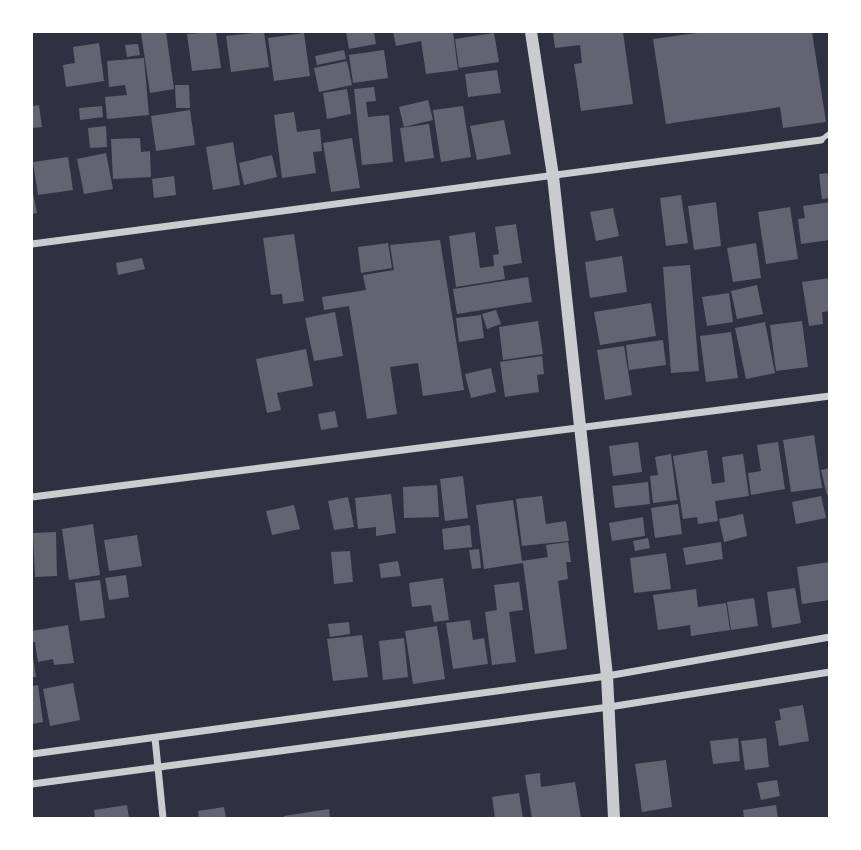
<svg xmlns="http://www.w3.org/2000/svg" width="861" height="850" viewBox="0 0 861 850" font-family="'PT Sans Narrow',sans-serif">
	<rect width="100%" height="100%" fill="#2d3142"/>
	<g fill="#626471">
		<path d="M166 32 174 89 150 93 141 33Z"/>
		<path d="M216 32 221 68 192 71 187 34Z"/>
		<path d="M264 32 269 67 231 72 226 36Z"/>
		<path d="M346 32H374L376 44 349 49Z"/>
		<path d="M393 32H453L458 70 426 74 421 41 396 46Z"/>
		<path d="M553 32H623L633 104 581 111 574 64 582 63 580 45 555 48Z"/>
		<path d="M704 32H812L826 122 783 128 780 107 666 124 653 39Z"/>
		<path d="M304 33 310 76 274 81 268 38Z"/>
		<path d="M494 33 499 62 459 68 455 39Z"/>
		<path d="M99 43 104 81 66 87 63 65 75 63 73 47Z"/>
		<path d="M138 44 140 55 127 57 125 45Z"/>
		<path d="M344 50 346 59 317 65 315 56Z"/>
		<path d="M384 50 388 78 353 83 349 55Z"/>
		<path d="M144 58 149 115 107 119 105 97 127 95 125 85 109 87 107 61Z"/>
		<path d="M347 61 352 85 319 92 314 68Z"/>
		<path d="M497 70 501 93 468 97 465 74Z"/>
		<path d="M175 85H189L190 108H176Z"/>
		<path d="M374 87 376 101 366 102 368 117 389 115 393 162 362 165 354 89Z"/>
		<path d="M347 89 351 114 327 119 323 93Z"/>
		<path d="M428 100 433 120 404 127 399 107Z"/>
		<path d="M39 105 42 127 32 128V106Z"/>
		<path d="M102 106 103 117 80 120 79 108Z"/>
		<path d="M463 106 471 157 441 162 433 110Z"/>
		<path d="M190 110 195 145 156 151 151 116Z"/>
		<path d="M294 112 297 132 320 129 322 151 313 152 316 173 282 178 274 115Z"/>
		<path d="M504 120 511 154 477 160 470 126Z"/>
		<path d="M429 124 434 158 405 162 400 128Z"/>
		<path d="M106 126 107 147 90 148 88 128Z"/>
		<path d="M140 138 141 152 150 151 151 177 113 179 111 139Z"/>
		<path d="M352 138 360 188 331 192 323 143Z"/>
		<path d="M233 142 240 185 213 190 206 147Z"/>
		<path d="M106 153 113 189 84 194 77 159Z"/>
		<path d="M272 155 277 177 244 185 239 163Z"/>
		<path d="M68 157 73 190 38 195 33 162Z"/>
		<path d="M830 173V198L822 199 819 174Z"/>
		<path d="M174 176 176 195 154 198 152 179Z"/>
		<path d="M32 188 37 213 32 214Z"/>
		<path d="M681 195 688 243 666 246 660 198Z"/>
		<path d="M716 202 721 246 694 250 688 206Z"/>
		<path d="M830 202V240L801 244 798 219 805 218 803 206Z"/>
		<path d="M790 207 798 259 766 264 758 212Z"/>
		<path d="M613 208 619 236 596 241 590 212Z"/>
		<path d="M516 224 522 263 503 266 505 279 456 287 449 236 475 232 480 268 494 266 493 255 499 254 495 227Z"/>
		<path d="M294 234 304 301 283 304 282 294 271 295 263 238Z"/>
		<path d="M440 240 464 390 423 396 418 363 390 367 397 414 367 419 349 306 324 310 322 297 366 290 363 275 394 270 390 245Z"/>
		<path d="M388 243 392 268 361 273 358 247Z"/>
		<path d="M756 243 761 278 733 282 727 248Z"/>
		<path d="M622 256 627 292 590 298 585 262Z"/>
		<path d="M142 258 145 269 118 275 116 263Z"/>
		<path d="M690 265 699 371 671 373 663 267Z"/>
		<path d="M528 277 532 302 457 314 453 289Z"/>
		<path d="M830 278V311L822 312 823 324 809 326 802 282Z"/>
		<path d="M757 285 763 314 737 319 731 291Z"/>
		<path d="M729 293 733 322 707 326 702 297Z"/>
		<path d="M651 303 656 336 600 345 594 312Z"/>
		<path d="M496 310 501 324 487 329 482 314Z"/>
		<path d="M335 312 343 356 314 361 305 318Z"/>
		<path d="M481 315 484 338 459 342 456 318Z"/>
		<path d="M538 321 543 354 503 360 499 327Z"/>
		<path d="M802 321 808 367 776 371 770 325Z"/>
		<path d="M765 322 775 373 746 379 735 328Z"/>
		<path d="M731 332 738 378 706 382 700 336Z"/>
		<path d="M663 340 666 365 629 370 626 345Z"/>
		<path d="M624 346 632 395 605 400 597 350Z"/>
		<path d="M306 349 313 386 277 393 281 410 267 413 256 359Z"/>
		<path d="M542 356 544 374 537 375 539 392 505 397 500 362Z"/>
		<path d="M491 368 496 392 471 398 465 374Z"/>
		<path d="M335 411 338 427 321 430 318 414Z"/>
		<path d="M814 435 822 488 791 492 783 440Z"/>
		<path d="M638 442 642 472 613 476 609 446Z"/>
		<path d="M778 442 785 489 751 495 748 473 761 471 757 445Z"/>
		<path d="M707 450 712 484 725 482 722 457 743 454 749 496 715 501 718 521 698 524 697 517 683 519 673 456Z"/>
		<path d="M671 454 677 500 653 503 650 476 658 475 655 457Z"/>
		<path d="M830 468V495H827L821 470Z"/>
		<path d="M463 476 468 518 445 521 440 479Z"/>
		<path d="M648 482 650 504 615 508 612 486Z"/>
		<path d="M437 485 439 517 404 518 403 487Z"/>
		<path d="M391 494 396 533 376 536V527L358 529 355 498Z"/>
		<path d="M542 496 546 524 566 521 569 541 522 546 516 499Z"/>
		<path d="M821 496 826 518 796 524 792 502Z"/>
		<path d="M348 497 354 527 334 530 328 501Z"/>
		<path d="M513 500 522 561 548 557 546 545 568 542 571 562H566L568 579 558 581 567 649 535 654 523 563 484 569 476 505Z"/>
		<path d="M678 504 682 534 655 538 651 508Z"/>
		<path d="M294 505 300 529 272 535 266 511Z"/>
		<path d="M743 514 747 536 724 542 719 519Z"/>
		<path d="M643 517 645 536 612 541 609 523Z"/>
		<path d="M93 524 100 575 69 580 62 529Z"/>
		<path d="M470 525 472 547 444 550 442 529Z"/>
		<path d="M56 532 57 576 35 577 33 533Z"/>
		<path d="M137 535 142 566 109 571 104 540Z"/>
		<path d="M648 538 650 548 635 551 633 541Z"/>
		<path d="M721 542 723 559 686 565 683 548Z"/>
		<path d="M479 549 481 568 472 569 469 550Z"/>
		<path d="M350 551 353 582 334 584 331 552Z"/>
		<path d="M666 553 671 589 634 593 630 558Z"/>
		<path d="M398 561 401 576 381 578 379 564Z"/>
		<path d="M829 562 830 600 802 604 797 567Z"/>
		<path d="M126 575 129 597 109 600 105 578Z"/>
		<path d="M443 578 449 620 434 622 431 605 412 607 409 583Z"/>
		<path d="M100 580 105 618 80 621 75 583Z"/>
		<path d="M519 582 523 610 509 612 516 662 492 665 485 612 497 610 494 585Z"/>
		<path d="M795 588 801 623 772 628 767 592Z"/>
		<path d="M696 589 698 607 726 603 730 630 691 636 690 625 658 630 653 595Z"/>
		<path d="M754 598 758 626 731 630 727 602Z"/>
		<path d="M470 620 473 640 484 638 488 664 453 669 446 623Z"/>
		<path d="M349 622 350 634 330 637 328 624Z"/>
		<path d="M68 625 74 663 54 665 53 659 38 662 35 642H32V631Z"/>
		<path d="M437 626 445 679 413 684 405 631Z"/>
		<path d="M362 635 368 677 333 681 327 639Z"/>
		<path d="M404 638 408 677 383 680 379 641Z"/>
		<path d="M32 650 36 677H32Z"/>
		<path d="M73 683 80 720 50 726 43 689Z"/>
		<path d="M38 685 43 722 32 724V686Z"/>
		<path d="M803 705 809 741 779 746 775 721 781 720 779 709Z"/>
		<path d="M738 738 740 761 713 764 710 741Z"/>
		<path d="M766 738 769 767 745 770 741 741Z"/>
		<path d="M666 760 672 807 642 812 635 764Z"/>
		<path d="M540 773 541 787 575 782 581 818H532L525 775Z"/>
		<path d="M777 780 780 796 761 800 757 783Z"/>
		<path d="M519 793 523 818H495L492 797Z"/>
		<path d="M127 805 129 818H95L94 810Z"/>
		<path d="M776 805 778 818H744L743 810Z"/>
		<path d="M224 807 226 818H199L198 811Z"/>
		<path d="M329 809 330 818H284V816Z"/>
	</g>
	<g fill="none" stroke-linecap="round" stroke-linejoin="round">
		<path stroke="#caccd0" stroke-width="5" d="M821 140 830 133"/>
		<g stroke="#caccd0" stroke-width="7">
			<path d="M32 244 821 140"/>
			<path d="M32 497 830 396"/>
			<path d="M155 738 163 818"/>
			<path d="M32 754 607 676 830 637"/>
			<path d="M32 784 609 707 830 672"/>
		</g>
		<path stroke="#caccd0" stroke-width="12" d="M531 32 553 176 607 676 614 818"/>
	</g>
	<rect width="861" height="850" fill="none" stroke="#ffffff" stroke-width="66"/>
</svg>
